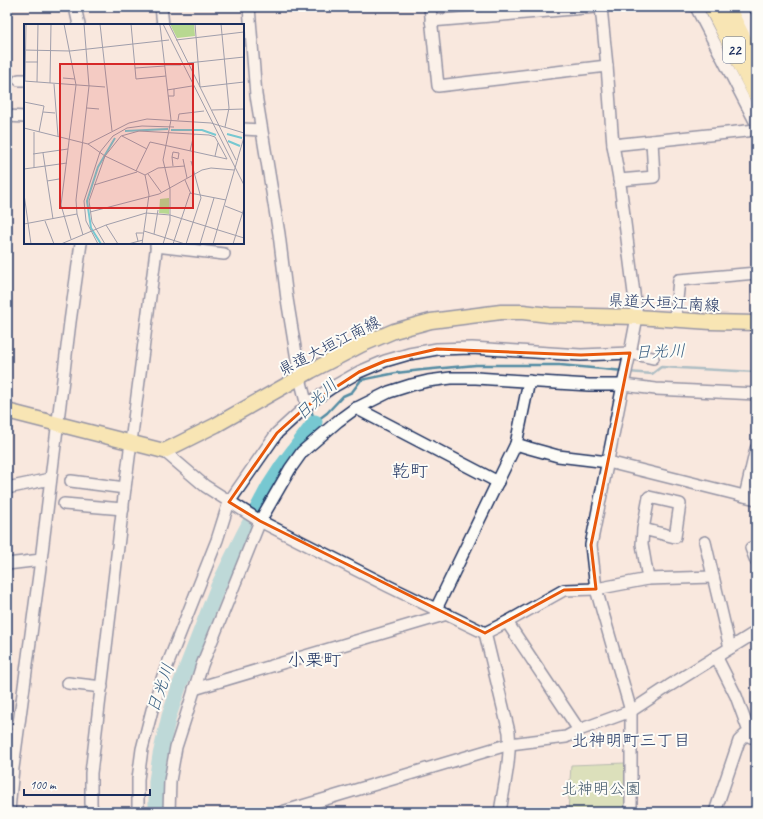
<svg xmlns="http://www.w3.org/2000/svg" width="763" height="819" viewBox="0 0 763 819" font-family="Caveat,'Klee One',sans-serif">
	<rect width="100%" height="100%" fill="#f9e8de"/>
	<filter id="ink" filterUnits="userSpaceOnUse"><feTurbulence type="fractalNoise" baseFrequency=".025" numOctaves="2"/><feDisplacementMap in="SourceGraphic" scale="8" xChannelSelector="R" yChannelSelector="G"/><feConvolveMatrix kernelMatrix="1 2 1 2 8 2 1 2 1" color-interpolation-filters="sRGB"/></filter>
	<g filter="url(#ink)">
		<path fill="#b8d891" stroke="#6a8478" d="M625 763 626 812H568L571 765Z"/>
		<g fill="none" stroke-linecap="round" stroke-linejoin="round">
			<g stroke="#528ba3" stroke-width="2.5">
				<path d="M629 372 652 374 661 367 756 372"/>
				<path d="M310 407 315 422 327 413 343 396 352 392 361 380 396 373 422 370 476 365H560L624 371"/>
			</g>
			<path stroke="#77c8d1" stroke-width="15" d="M156 812V781L160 755 169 716 180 684 218 586 243 535 269 486 282 466 315 422"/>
			<defs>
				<g id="minor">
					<path d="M75 7 79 25"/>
					<path d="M161 7 163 25"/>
					<path d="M249 7 256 95 279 234 287 299 300 378 307 406"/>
					<path d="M430 7 438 86 607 66"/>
					<path d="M601 7 607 66 613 145 620 184 637 317 630 353 623 385 591 545 596 589 631 711V812"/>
					<path d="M696 7 756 123"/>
					<path d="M741 7 756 36"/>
					<path d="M431 21 596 7"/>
					<path d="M19 80H25"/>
					<path d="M7 116 25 117"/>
					<path d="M243 129 261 130"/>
					<path d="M613 145 756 130"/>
					<path d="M619 180 654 177 652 141"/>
					<path d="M156 246 224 254"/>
					<path d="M675 319 679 280 756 273"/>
					<path d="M356 408 498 482"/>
					<path d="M516 444 529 381"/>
					<path d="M164 451 205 486 260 521 388 586 485 633"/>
					<path d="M71 481 125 488"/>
					<path d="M7 488 50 479"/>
					<path d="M745 496 756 449"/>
					<path d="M64 504 123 509"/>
					<path d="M643 529 649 497 680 504 675 537 643 529 642 544 648 579"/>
					<path d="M705 542 730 648"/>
					<path d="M751 548 756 561"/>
					<path d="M7 564 41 560"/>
					<path d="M436 609 516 444 529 448 558 456 608 462 756 499"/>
					<path d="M507 622 579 730"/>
					<path d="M485 633 507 622 564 590 596 589 648 579 713 577"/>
					<path d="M485 633 509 732C511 759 504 786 500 812"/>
					<path d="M716 656 736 696 751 737"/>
					<path d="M68 683 102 687"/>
					<path d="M194 689 447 614"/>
					<path d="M9 812 10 799 13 768 41 560 70 322 81 243"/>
					<path d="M92 812 91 803V773L125 488 157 243"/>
					<path d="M138 812V779L142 749 152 710 163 676 217 540 229 502 277 433 312 401 331 388 359 372 385 361 409 354 437 349 472 348 581 355 630 353 653 358"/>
					<path d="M169 812 170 781 176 747 186 716 202 665 221 618 260 521 290 469 302 452 338 421 353 410 389 392 411 385 428 381 451 378H476L589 385H623L656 389 756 394"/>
					<path d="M282 812 510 744 566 737 579 730 631 711 669 686 756 632"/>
					<path d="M715 812 739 741 745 735 756 738"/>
				</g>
				<path id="major" d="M7 411 164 451 216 425 311 371 361 345 394 331 431 321 501 312H523L549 315 637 317 711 322 756 323"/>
				<g id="highway">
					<path d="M712 7 756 94"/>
					<path d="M727 7 756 65"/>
				</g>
			</defs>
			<use href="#minor" stroke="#1b2f5e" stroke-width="14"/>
			<use href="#major" stroke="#1b2f5e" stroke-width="17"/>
			<use href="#highway" stroke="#1b2f5e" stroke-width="19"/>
			<use href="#minor" stroke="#fdfcf7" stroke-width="11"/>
			<use href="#major" stroke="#f6e381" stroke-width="14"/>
			<use href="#highway" stroke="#f6e381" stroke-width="16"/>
		</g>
	</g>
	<path d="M0 0H763V819H0ZM437 349 581 355 630 353 591 545 596 589 564 590 485 633 260 521 229 502 277 433 307 406 359 372 385 361Z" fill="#f9e8de" fill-opacity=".55" fill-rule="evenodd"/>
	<path fill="none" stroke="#e8590c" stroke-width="3" stroke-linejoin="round" d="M437 349 581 355 630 353 591 545 596 589 564 590 485 633 260 521 229 502 277 433 307 406 359 372 385 361Z"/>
	<g text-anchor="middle" stroke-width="4" stroke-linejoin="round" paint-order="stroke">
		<rect fill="#fdfcf7" stroke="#5f6c8c" stroke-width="1" x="723" y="37" width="22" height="26" rx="3"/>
		<g font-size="15" font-weight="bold" fill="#1b2f5e">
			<text x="734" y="55">22</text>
		</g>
		<g font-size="16" fill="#1b2f5e" stroke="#fdfcf7">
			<text transform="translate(664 302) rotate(3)" y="6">県道大垣江南線</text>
			<text transform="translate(329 345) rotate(-27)" y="6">県道大垣江南線</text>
		</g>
		<g font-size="16" fill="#42596b" stroke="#fdfcf7">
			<text x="601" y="794">北神明公園</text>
		</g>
		<g font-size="17" font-style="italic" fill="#375d80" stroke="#fdfcf7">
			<text transform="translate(660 351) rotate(-2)" y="6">日光川</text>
			<text transform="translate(316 399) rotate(-43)" y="6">日光川</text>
			<text transform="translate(160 688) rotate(-71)" y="6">日光川</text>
		</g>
		<g font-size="17" fill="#1b2f5e" stroke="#fdfcf7">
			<text x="631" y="746">北神明町三丁目</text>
		</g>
		<g font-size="18" fill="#1b2f5e" stroke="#fdfcf7">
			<text x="410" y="477">乾町</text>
			<text x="314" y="666">小栗町</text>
		</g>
	</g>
	<g transform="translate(24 24)">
		<rect width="220" height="220" fill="#f9e8de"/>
		<path d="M146 0H170L171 12 153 14ZM145 174V190L135 189 136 175Z" fill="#b8d891"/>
		<path fill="none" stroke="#77c8d1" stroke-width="2" d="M147 106H178L192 111M101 107 144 105M203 110 218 114M204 117 216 122M77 220 67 204 63 177 74 143 91 114"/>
		<path fill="none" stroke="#a09eab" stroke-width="1" d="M40 0 52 61 37 181 47 215M76 0 88 107M107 0 112 55 142 52M139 0 220 161M145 0 212 136M171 0 176 63 220 58M197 0 205 84 201 103M136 1 147 96 139 136 146 165V197L139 220M152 16 220 8M0 26 46 27 145 16M1 38H14M164 39 220 33M141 41H157M111 44 141 42M39 54 51 55M0 57 81 63M1 57 2 0M13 58 14 0M26 59 27 0M30 60 34 112M143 66 168 62M144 72H150V65M0 78 20 82 15 108M63 84 75 85M188 86 220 85M19 88 31 89M154 96 155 90 180 87M0 104 64 120 105 99 123 95 187 99 220 109M98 112 123 125M64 120 81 132 121 151M166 127 170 110M19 129 29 195M9 130 44 125M191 132 194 119M148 133 149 128 155 129 154 135 148 133 149 142M159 135 163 154M10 144V108M0 145 43 139M124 150 137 168M121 151 134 144 161 142M161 156 167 170M23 157 35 155M70 161 113 148M0 170 7 220M201 182 219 189M66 188 135 170 178 146 187 144 210 146M21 197 30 220M0 200 53 190M82 201 94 220M120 207 161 220M130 210 134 186M59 211 53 190 52 176 65 62 60 0M114 217 112 209H119M37 220 82 201 122 189 146 191 220 214M74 220 62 197 60 177 76 128 89 112 103 104 118 102 150 103M81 220 68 198 65 177 81 132 97 112 115 107 185 111 191 113 203 135 126 118 112 147M104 220 119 216M118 220 125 171 121 151M149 220 166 169 202 176M162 220 177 174 167 137M176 220 190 174M189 220 220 113M209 220 220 184"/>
		<path fill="#d62828" fill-opacity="0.15" stroke="#d62828" stroke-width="2" d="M36 40H169V184H36Z"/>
		<rect width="220" height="220" fill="none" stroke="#1b2f5e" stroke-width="2"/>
	</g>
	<rect width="763" height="819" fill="none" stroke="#fdfcf7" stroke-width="24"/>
	<rect x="12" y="12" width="739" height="795" fill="none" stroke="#1b2f5e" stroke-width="1.5" filter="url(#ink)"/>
	<path d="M24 789v6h126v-6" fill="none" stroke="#1b2f5e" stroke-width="2"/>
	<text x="30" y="789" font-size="12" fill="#1b2f5e" stroke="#fdfcf7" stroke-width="3" paint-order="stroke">100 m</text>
</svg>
